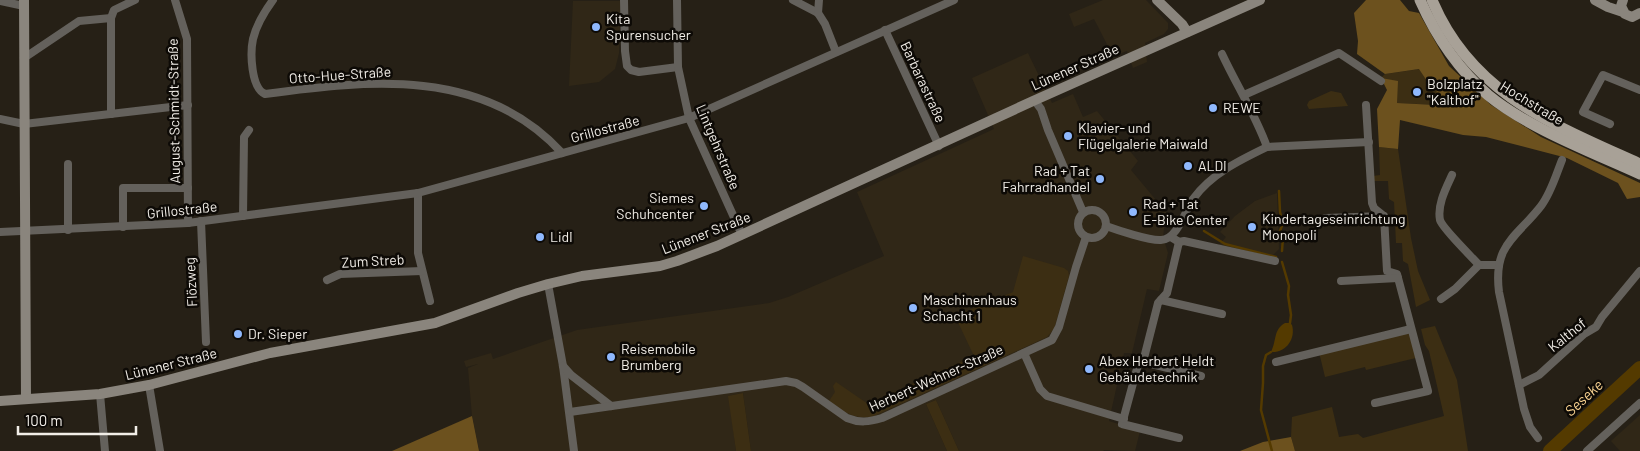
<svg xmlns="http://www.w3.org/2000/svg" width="1640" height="451" viewBox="0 0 1640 451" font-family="Barlow,sans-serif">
	<rect width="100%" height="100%" fill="#262016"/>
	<g fill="#302717">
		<path d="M1103 0H1146L1168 23V29L1164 34 1145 43 1147 62 1133 68 1127 51 1113 56 1094 19 1074 27 1069 14Z"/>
		<path d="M573 1H621L619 53 615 69 599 82 569 86Z"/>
		<path d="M1028 53 1052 103 1073 94 1083 117 1097 111 1138 161 1131 170 1166 212 1163 237 1168 253 1159 291 1147 289 1132 353H1124L1109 421 1140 431 1135 451 1104 450 1103 451H959L936 400 926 404 947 451H751L743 393 729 396 736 451H479L472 416 468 368 478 364 466 367 464 361 491 353 493 359 577 330 769 303 788 297 884 256 857 192 994 129 972 78Z"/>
		<path d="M1277 193 1279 249 1271 257 1219 245 1226 237 1220 232 1235 216 1255 201Z"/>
		<path d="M1640 415V451H1620L1611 441Z"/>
	</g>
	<g fill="#3c2e13">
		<path d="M1420 69 1437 82V105L1397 103 1381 78 1385 74Z"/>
		<path d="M1331 91 1341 93 1348 106 1309 109 1307 105 1309 101Z"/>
		<path d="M1379 147 1398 149 1411 238 1418 271 1430 300 1416 307 1408 264 1403 261 1402 243H1396L1394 202 1389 199 1388 181H1373V176L1380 175Z"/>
		<path d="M1023 256 1064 268 1068 271 1069 276 1054 329 1047 337 872 417C852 419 845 412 829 401L835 392 833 386 836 382 868 404 974 356 955 316 1013 292Z"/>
		<path d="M1435 326 1457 380 1468 451H1295L1291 437 1292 417 1332 407 1339 437 1358 434 1363 438 1444 416 1429 351 1425 345 1421 329Z"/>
		<path d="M1411 329 1420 357 1366 370 1365 367 1325 377 1319 352Z"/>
		<path d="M743 393 751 451H736L728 396Z"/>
		<path d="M936 400 959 451H947L926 404Z"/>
	</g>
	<g fill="#6c511e">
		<path d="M1366 0H1400L1409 11 1419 13 1449 66 1491 105 1541 137 1640 183V197L1627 199 1618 183 1567 158 1486 137 1463 135 1400 120 1398 149 1379 147 1377 109 1387 90 1381 78 1398 81 1397 103 1436 105 1437 82 1427 81 1419 69 1385 74 1357 54 1358 41 1354 13Z"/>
		<path d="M472 416 479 451H392Z"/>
		<path d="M1291 437 1295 451H1240L1263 442Z"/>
	</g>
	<path fill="#543a00" d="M1285 323H1290L1292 325C1296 339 1286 353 1271 352 1277 340 1273 330 1285 323Z"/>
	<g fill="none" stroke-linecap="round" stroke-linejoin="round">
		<g stroke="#543a00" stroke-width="2.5">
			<path d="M1279 191 1280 212 1283 223 1280 231 1283 237 1282 251"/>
			<path d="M1204 231 1225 244 1276 257"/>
			<path d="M1282 262 1289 286 1288 295 1291 315 1290 323"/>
			<path d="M1271 352 1266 355 1263 366V383L1261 410 1272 451"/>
		</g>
		<path stroke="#543a00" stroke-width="14" d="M1550 451 1640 368"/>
		<g stroke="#64615c" stroke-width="8">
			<path d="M175 0 187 39 188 223"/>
			<path d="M273 0C265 11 256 26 253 39 250 53 251 88 265 94 369 80 484 67 562 153"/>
			<path d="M624 0 625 51 627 66 631 70 639 72 678 67"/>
			<path d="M677 0 678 67 689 118 742 235"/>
			<path d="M793 0 818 13 825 24 836 52"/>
			<path d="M0 1 24 6"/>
			<path d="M818 13 819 0"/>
			<path d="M885 30 939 146"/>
			<path d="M24 58 79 21 111 18 114 10 135 0"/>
			<path d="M1244 95 1339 53 1381 81"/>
			<path d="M1035 101 1041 109 1048 130 1083 212"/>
			<path d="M1366 105 1372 203 1374 208 1384 216 1387 271 1397 274 1428 391 1375 403"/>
			<path d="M111 114V18"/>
			<path d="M0 119 24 124 188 105"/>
			<path d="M1610 124 1583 112 1603 75 1640 90"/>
			<path d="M1267 147 1369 142"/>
			<path d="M68 164V230"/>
			<path d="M1452 175C1446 188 1437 205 1440 220 1442 228 1472 257 1479 265H1499"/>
			<path d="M418 193V253L430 301"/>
			<circle cx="1092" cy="224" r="14"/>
			<path d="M243 216 244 137 249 130"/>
			<path d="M1326 218 1384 216"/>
			<path d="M201 221 206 342"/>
			<path d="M1106 226C1117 230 1150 241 1161 240 1177 240 1185 211 1193 199 1211 174 1240 160 1267 147 1255 114 1237 86 1222 54"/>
			<path d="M123 227V188H188"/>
			<path d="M0 232 188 223 418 193 689 118 954 0"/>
			<path d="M1171 237 1179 242 1167 293 1158 303 1143 362 1138 365 1122 424 1179 438"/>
			<path d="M1179 242 1184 241 1275 261"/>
			<path d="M327 280 340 274 422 271"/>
			<path d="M1341 281 1398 278"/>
			<path d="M548 284 563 366 574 451"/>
			<path d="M1441 299 1455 289 1479 265"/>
			<path d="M1161 300 1222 314"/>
			<path d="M1024 353 1040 389 1047 396 1124 419"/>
			<path d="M1143 362 1201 376"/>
			<path d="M1276 362 1411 329"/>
			<path d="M563 366 571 375 611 406"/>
			<path d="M149 385 160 451"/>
			<path d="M1519 385 1539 375 1584 334 1596 327 1602 317 1640 271"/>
			<path d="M100 394 105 451"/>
			<path d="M570 412 786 381 796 383 803 387 847 418C859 423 869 422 882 418L1052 340 1059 327 1076 267 1086 237"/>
			<path d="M1538 438 1530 427 1524 409 1499 292C1493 244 1516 238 1541 206 1551 193 1556 175 1562 160"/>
			<path d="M1587 451 1640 403"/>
		</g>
		<g stroke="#8a857d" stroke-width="10">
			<path d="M24 0 26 399"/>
			<path d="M1157 0 1182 24 1187 32"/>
			<path d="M1595 0 1608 7 1623 12"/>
			<path d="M1623 0 1621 6 1625 14 1632 17 1640 13"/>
			<path d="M0 401 100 394 149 385 270 353 435 323 518 293 548 284 582 276 660 266 677 261 717 246 1033 101 1260 0"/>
		</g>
		<g stroke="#a8a197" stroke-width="11">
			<path d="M1420 0C1436 36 1458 69 1488 95 1528 128 1592 152 1640 174"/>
			<path d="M1432 0C1471 94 1554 125 1640 164"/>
		</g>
	</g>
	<g fill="#8fb8fd" stroke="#0d0a06" stroke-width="2">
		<circle cx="596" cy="27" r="5"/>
		<circle cx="1417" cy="92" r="5"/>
		<circle cx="1213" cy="108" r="5"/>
		<circle cx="1068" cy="136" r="5"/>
		<circle cx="1188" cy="166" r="5"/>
		<circle cx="1100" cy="179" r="5"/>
		<circle cx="704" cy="206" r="5"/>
		<circle cx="1133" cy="212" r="5"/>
		<circle cx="1252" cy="227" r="5"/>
		<circle cx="540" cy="237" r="5"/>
		<circle cx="913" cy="308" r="5"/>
		<circle cx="238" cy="334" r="5"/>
		<circle cx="611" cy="357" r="5"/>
		<circle cx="1089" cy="369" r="5"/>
	</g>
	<g text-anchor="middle" stroke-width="5" stroke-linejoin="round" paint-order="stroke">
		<g font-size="14" fill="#f2eee8" stroke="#0d0a06" text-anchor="start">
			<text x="606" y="24">Kita<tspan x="606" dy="16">Spurensucher</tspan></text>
			<text x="1427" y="89">Bolzplatz<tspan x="1427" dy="16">"Kalthof"</tspan></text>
			<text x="1223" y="113">REWE</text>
			<text x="1078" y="133">Klavier- und<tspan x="1078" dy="16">Flügelgalerie Maiwald</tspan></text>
			<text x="1198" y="171">ALDI</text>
			<text x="1090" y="176" text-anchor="end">Rad + Tat<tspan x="1090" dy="16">Fahrradhandel</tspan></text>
			<text x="694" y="203" text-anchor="end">Siemes<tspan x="694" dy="16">Schuhcenter</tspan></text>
			<text x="1143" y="209">Rad + Tat<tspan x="1143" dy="16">E-Bike Center</tspan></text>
			<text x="1262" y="224">Kindertageseinrichtung<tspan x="1262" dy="16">Monopoli</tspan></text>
			<text x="550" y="242">Lidl</text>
			<text x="923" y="305">Maschinenhaus<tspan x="923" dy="16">Schacht 1</tspan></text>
			<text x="248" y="339">Dr. Sieper</text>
			<text x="621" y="354">Reisemobile<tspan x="621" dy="16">Brumberg</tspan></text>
			<text x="1099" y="366">Abex Herbert Heldt<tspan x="1099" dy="16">Gebäudetechnik</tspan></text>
		</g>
		<g font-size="14" fill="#f2eee8" stroke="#0d0a06">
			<text transform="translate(1075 67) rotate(-24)" y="5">Lünener Straße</text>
			<text transform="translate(340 75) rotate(-4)" y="5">Otto-Hue-Straße</text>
			<text transform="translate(923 82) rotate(65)" y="5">Barbarastraße</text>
			<text transform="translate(1532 103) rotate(31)" y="5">Hochstraße</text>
			<text transform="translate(174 111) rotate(-91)" y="5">August-Schmidt-Straße</text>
			<text transform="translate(605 129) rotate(-15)" y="5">Grillostraße</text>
			<text transform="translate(718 147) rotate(67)" y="5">Lintgehrstraße</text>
			<text transform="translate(182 210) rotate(-6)" y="5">Grillostraße</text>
			<text transform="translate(706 233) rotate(-21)" y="5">Lünener Straße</text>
			<text transform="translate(373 261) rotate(-3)" y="5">Zum Streb</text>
			<text transform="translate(191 282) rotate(-93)" y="5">Flözweg</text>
			<text transform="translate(1567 335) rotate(-39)" y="5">Kalthof</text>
			<text transform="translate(171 364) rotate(-14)" y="5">Lünener Straße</text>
			<text transform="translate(936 378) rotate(-24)" y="5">Herbert-Wehner-Straße</text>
		</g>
		<g font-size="15" font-style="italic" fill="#fbd492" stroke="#0d0a06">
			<text transform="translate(1584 398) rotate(-43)" y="5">Seseke</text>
		</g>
	</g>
	<path d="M18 426v8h118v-8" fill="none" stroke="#f2eee8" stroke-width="2.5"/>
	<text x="25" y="426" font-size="15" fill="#f2eee8" stroke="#0d0a06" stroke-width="4" paint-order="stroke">100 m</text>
</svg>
